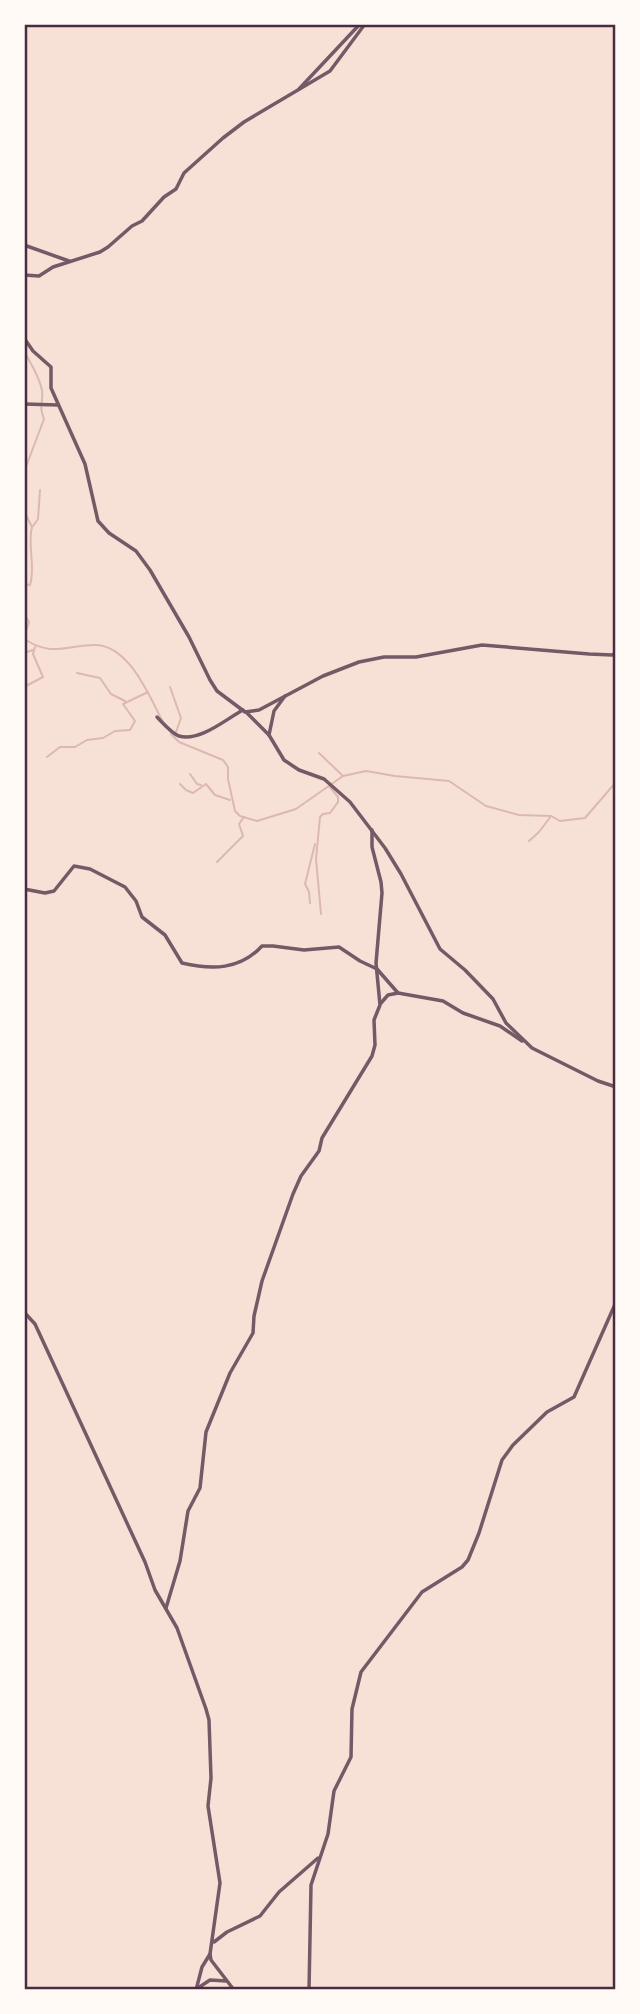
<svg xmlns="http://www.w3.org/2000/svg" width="640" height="2014" viewBox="0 0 640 2014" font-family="'PT Sans',sans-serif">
	<rect width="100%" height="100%" fill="#f7e1d7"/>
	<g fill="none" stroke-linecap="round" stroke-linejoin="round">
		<g stroke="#dcb8b0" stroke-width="2">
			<path d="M24 351C31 364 39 376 42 390 44 402 38 404 44 419L24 472"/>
			<path d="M24 511 32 527C27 545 36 566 30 585L24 584"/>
			<path d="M33 526 38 519 40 490"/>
			<path d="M24 614 29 622 25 634 26 640C52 657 68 645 95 645 129 645 149 696 162 720"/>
			<path d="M24 653 33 650"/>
			<path d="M77 673 100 678 111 694 125 701"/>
			<path d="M24 687 43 677 33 654 35 647"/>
			<path d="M170 687 181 718 176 732"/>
			<path d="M171 734 179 742 223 760 228 767V779L235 811 240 816 257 821 296 809 343 776 366 771 395 776 449 781 486 806 519 815 551 816 560 821 585 818 616 782"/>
			<path d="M319 753 343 776"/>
			<path d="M47 757 60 747H75L87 740 103 738 115 731 130 730 135 721 123 704 148 692"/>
			<path d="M190 774 197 784 201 785"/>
			<path d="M180 784 186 790 193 793 206 784 215 795 230 800"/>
			<path d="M529 841 539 832 551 816"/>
			<path d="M217 862 243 836 239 824 244 817"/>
			<path d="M310 903 309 892 305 884 315 844"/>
			<path d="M321 914 316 859 320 817 323 814 330 813 338 802V797L329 786"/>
		</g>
		<g stroke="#755966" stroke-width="3.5">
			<path d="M299 89 360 24"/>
			<path d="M24 245 69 261"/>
			<path d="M24 275 39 276 53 267 100 252 108 247 132 226 142 221 164 197 176 189 184 173 223 138 244 122 330 71 365 24"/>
			<path d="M24 338 33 351 51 367V388L85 464 98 521 109 533 136 551 150 570 189 637 210 680 217 691 245 712 259 710 323 676 359 662 384 657H416L482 645 589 654 612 655 616 653"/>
			<path d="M24 404 58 405"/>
			<path d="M247 713 269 735 284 760 299 770 324 779 350 802 385 848 401 874 440 949 465 970 493 999 506 1023 532 1048 598 1081 616 1087"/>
			<path d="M157 717C163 723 171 733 179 736 200 742 226 719 243 710"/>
			<path d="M269 735 274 711 285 696"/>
			<path d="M24 889 45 893 54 891 74 866 90 869 125 887 136 901 142 917 165 935 182 963C212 970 240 970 262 946H273L304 950 339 947 360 961 377 969 398 993"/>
			<path d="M381 1003 388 995 398 993 443 1001 463 1013 500 1026 522 1041"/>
			<path d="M24 1312 35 1324 145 1562 155 1590 177 1628 206 1709 209 1720 211 1778 208 1806 220 1883 210 1954 211 1960 234 1990"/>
			<path d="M166 1608 180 1561 188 1511 200 1488 206 1432 230 1373 253 1333 254 1316 262 1281 293 1194 301 1176 319 1151 322 1138 372 1056 375 1045 374 1020 380 1005 376 963 382 893 381 882 372 847V830"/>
			<path d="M214 1942 227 1932 260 1916 279 1892 318 1858"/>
			<path d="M198 1988 210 1980 226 1981"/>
			<path d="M196 1990 202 1967 210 1954"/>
			<path d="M309 1990 311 1885 328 1834 334 1791 351 1757 352 1709 361 1672 422 1592 462 1567 468 1560 479 1533 502 1460 513 1445 547 1412 574 1397 616 1302"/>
		</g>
	</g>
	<rect width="640" height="2014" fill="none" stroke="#fffaf5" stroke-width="52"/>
	<rect x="26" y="26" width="588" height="1962" fill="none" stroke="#4a2c40" stroke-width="2.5"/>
</svg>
